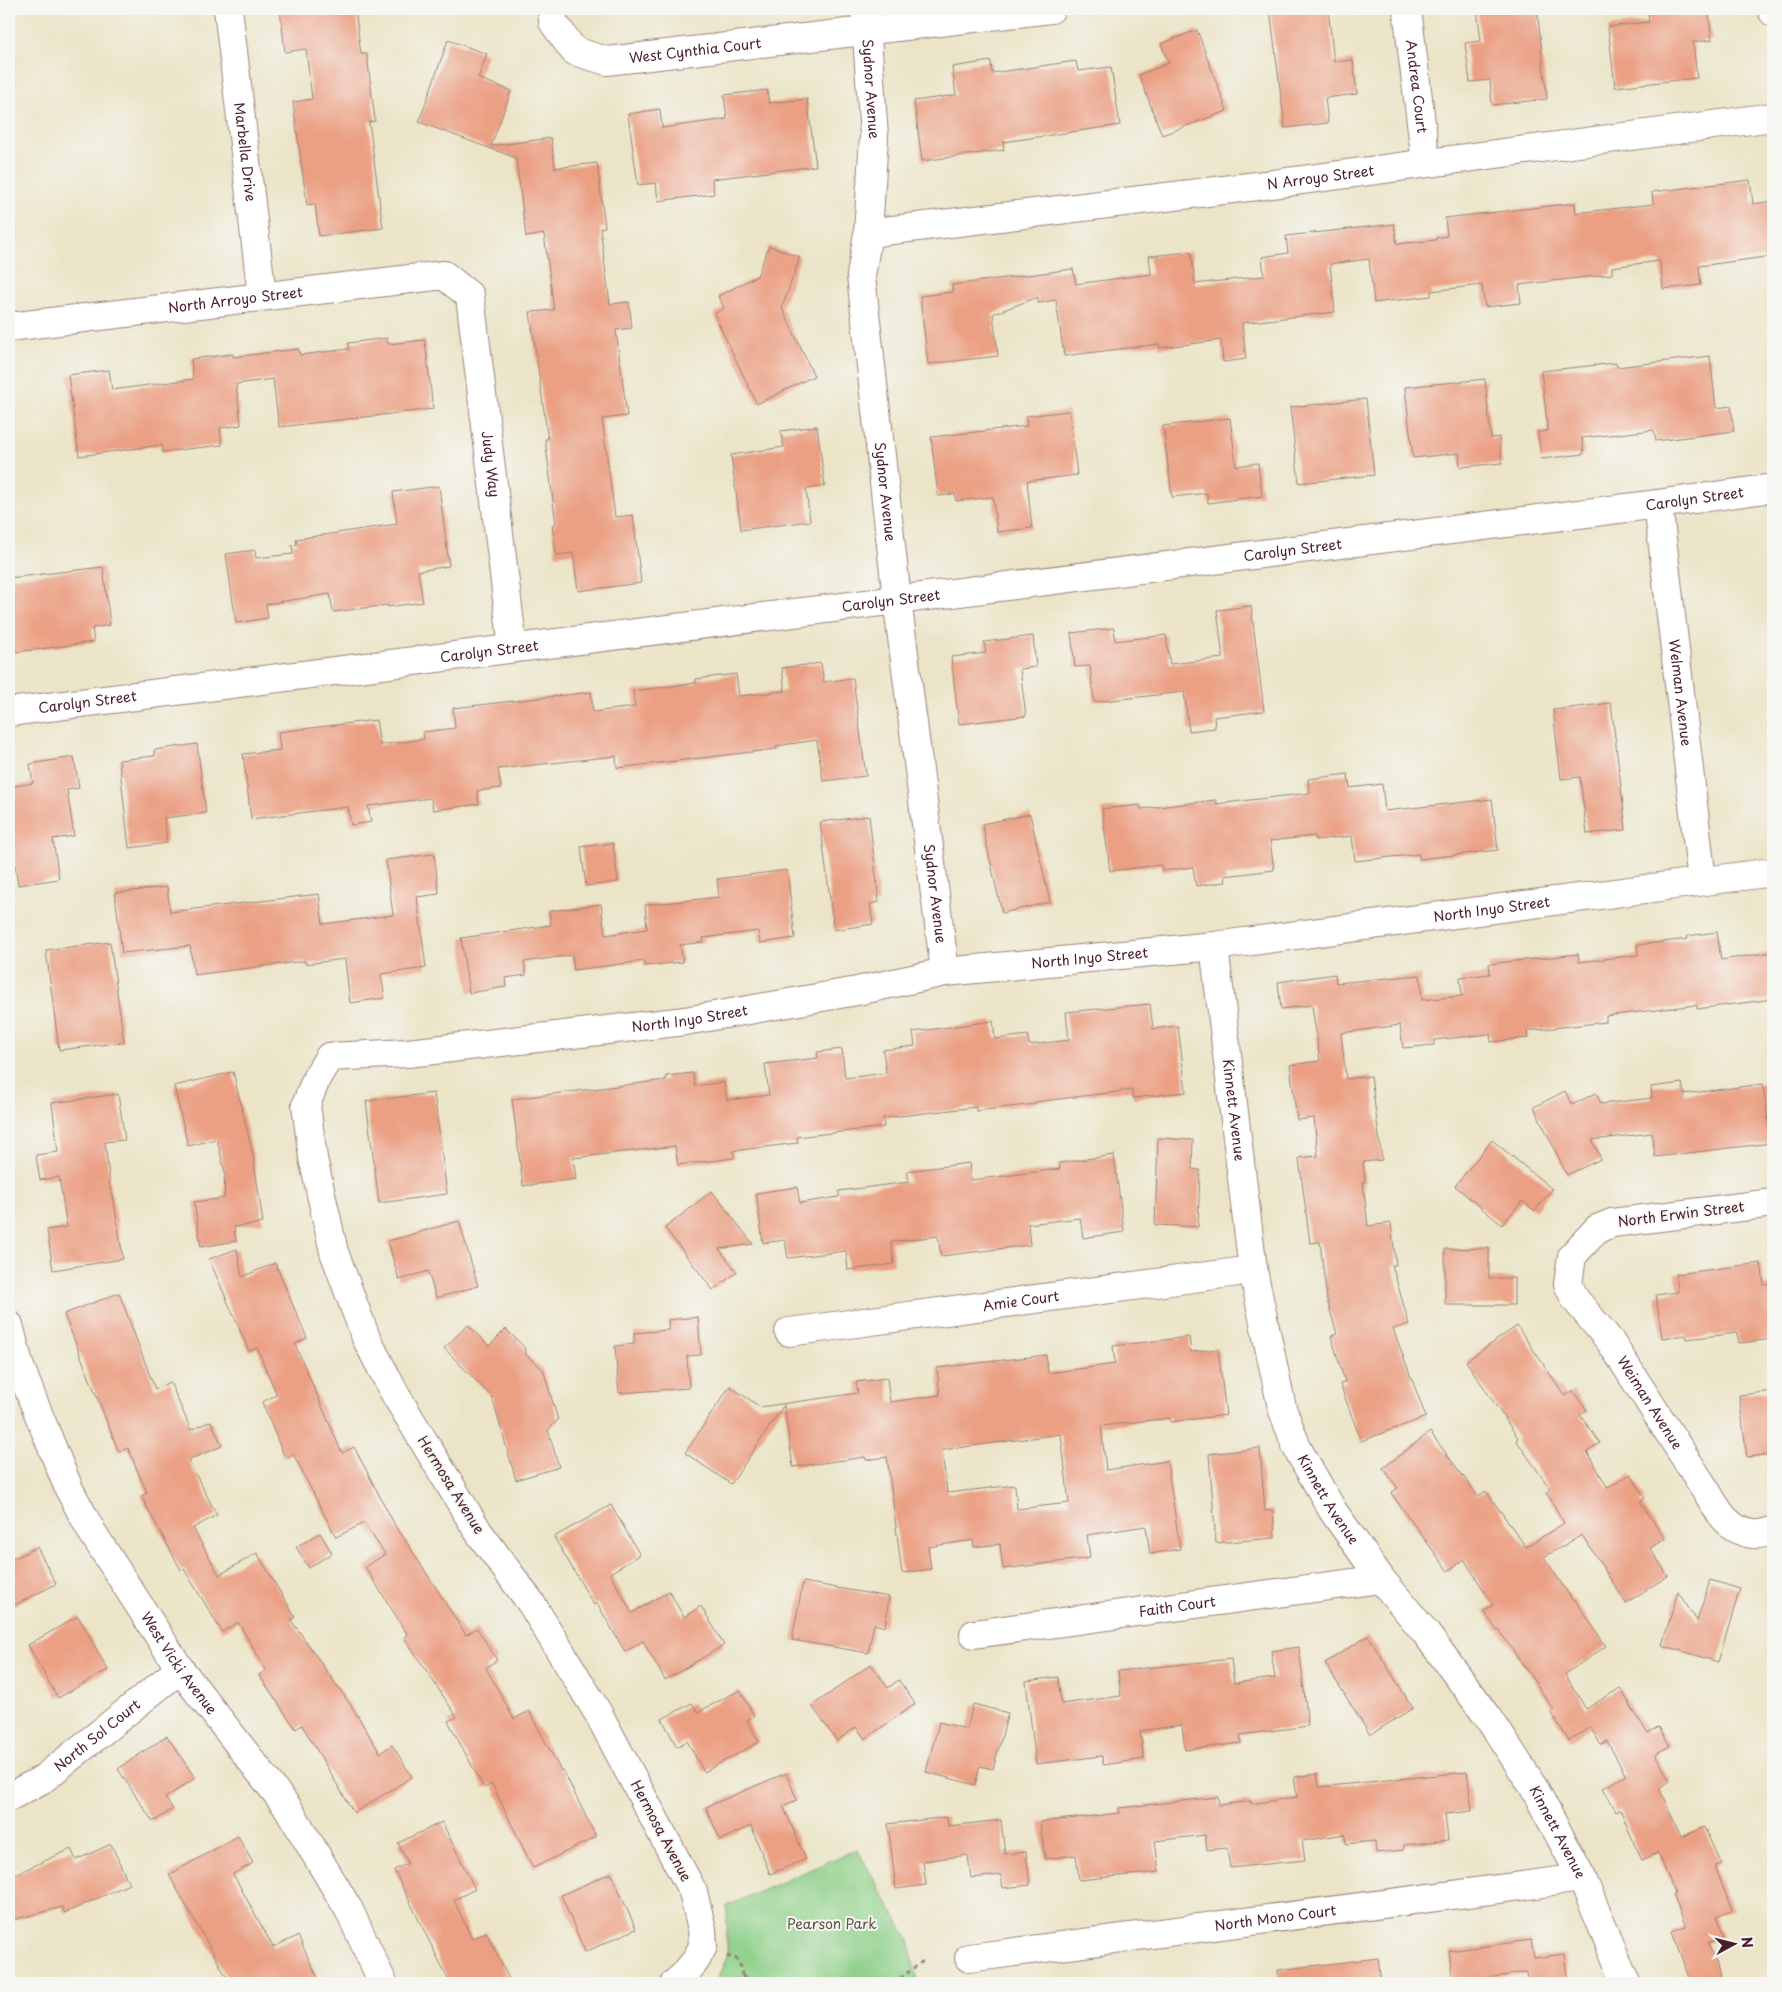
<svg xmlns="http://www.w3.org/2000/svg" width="1782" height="1992" viewBox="0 0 1782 1992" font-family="'Playpen Sans',sans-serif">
	<rect width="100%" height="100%" fill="#f6f6f2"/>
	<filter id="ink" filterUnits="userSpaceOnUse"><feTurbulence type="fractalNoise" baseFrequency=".02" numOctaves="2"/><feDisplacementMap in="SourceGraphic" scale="10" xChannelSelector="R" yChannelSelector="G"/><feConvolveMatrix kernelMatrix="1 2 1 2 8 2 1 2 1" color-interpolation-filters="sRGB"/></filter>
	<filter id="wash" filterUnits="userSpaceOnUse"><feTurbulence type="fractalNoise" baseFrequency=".0096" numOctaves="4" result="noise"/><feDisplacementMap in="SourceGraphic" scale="20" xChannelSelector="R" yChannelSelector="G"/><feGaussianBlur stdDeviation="1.12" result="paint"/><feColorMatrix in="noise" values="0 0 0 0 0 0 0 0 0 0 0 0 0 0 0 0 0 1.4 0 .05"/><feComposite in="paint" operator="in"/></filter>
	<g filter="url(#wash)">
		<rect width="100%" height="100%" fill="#ebe4c7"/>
		<path fill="#8dcf87" stroke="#6c7759" d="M857 1849 909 1940 917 1983H716L727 1956V1906Z"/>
		<g id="blocks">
			<g fill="#eba084" fill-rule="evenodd">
				<path d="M280 9H355L361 54H367L375 121 369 122 383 228 319 236 315 204 307 205 293 102 312 99 306 49 285 52Z"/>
				<path d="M1270 9H1328L1334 62 1353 60 1357 94 1325 98 1328 123 1285 128Z"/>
				<path d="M1477 9H1537L1547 99 1492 105 1490 80 1470 82 1465 43 1481 41Z"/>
				<path d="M1660 9H1708L1712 40 1693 42 1697 78 1615 87 1608 27 1649 22 1648 10Z"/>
				<path d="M1197 30 1227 111 1162 135 1139 75 1169 63 1161 44Z"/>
				<path d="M448 40 487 54 478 78 511 91 491 146 551 138 555 168 597 163 605 227 600 228 610 304 629 302 632 328 616 330 627 416 602 419 615 517 633 515 641 583 578 591 573 553 556 555 552 525 556 524 545 439H548L530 312 554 310 544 234 526 237 516 158 419 122Z"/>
				<path d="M991 61 992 73 1076 61 1078 71 1111 67 1120 125 1003 142 1004 150 922 161 914 101 956 95 952 67Z"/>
				<path d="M767 90 769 103 807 99 816 166 712 179 714 194 658 201 656 183 638 185 628 114 660 109 662 128 727 119 724 95Z"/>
				<path d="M1750 180 1753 204 1773 201V256L1699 266 1701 285 1663 289 1660 261 1612 267V274L1519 285 1521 303 1485 307 1482 285 1431 291V296L1374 303 1369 259 1330 264 1335 312 1242 323 1246 359 1223 362 1221 340 1159 348V344L1064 356 1056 300 1038 303V297L993 314 998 356 928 364 920 296 953 292 952 285 1073 269 1076 284 1151 274 1149 256 1191 252 1195 284 1264 276 1262 257 1288 253 1286 236 1394 224 1397 244 1436 240V238L1447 236 1445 218 1575 203 1576 213 1653 204 1652 192Z"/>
				<path d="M769 246 800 257 782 308 814 376 757 404 714 314 724 308 718 296 757 276Z"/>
				<path d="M387 338 388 344 425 340 433 409 279 427 273 379 236 384 241 425 220 428 222 445 162 452V445L79 456 68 375 109 370 112 390 193 379 191 359 233 354V357L299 349 300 355 349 349 348 343Z"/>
				<path d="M1710 356 1716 408 1731 406 1734 431 1656 441 1654 430 1582 438 1584 454 1541 459 1538 432 1548 431 1541 371 1616 363 1617 367Z"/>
				<path d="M1485 379 1491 438 1499 437 1502 463 1460 467 1459 453 1413 458 1405 387Z"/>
				<path d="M1366 399 1374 475 1299 483 1290 407Z"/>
				<path d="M1069 411 1077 475 1027 481 1032 528 997 532 993 497 956 501 955 494 938 496 931 437 1027 426 1026 416Z"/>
				<path d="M1230 418 1236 466 1258 463 1262 496 1208 503 1207 493 1172 497 1163 426Z"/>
				<path d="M817 426 825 486 806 489 810 521 741 530 731 455 784 447 781 431Z"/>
				<path d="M439 486 449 566 418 571 423 602 388 607V605L333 612 330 594 266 604 268 618 236 623 226 554 255 550 256 558 293 554 292 545 297 544 296 539 397 524 393 492Z"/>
				<path d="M103 567 110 625 92 628 94 642 9 653V578Z"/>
				<path d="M1251 606 1264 711 1214 717 1215 728 1189 731 1184 692 1094 702 1090 666 1075 667 1071 633 1114 628 1115 641 1166 635 1170 664 1223 658 1217 610Z"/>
				<path d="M1033 636 1036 667 1020 669 1026 716 959 724 951 657 986 653 984 642Z"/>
				<path d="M821 663 824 682 853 678 866 776 823 781 817 740 776 746 777 749 617 768 616 756 498 769 501 788 477 791 479 804 433 810 431 798 368 806 371 822 351 825 348 807 251 819 243 754 280 750 278 732 376 720 380 745 424 739 423 732 455 728 453 708 591 692 593 712 635 707 633 691 696 683V679L736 674 739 696 785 691 782 668Z"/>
				<path d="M1611 703 1626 830 1587 834 1580 777 1561 779 1553 710Z"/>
				<path d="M197 744 206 813 164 818 167 843 129 848 119 760 155 756 154 750Z"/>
				<path d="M74 757 79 788 67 790 74 836 53 839 59 879 18 885 9 822V787L33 783 30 764Z"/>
				<path d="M1348 774 1350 788 1382 784 1385 811 1492 799 1498 850 1419 859V854L1355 861 1352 836 1315 840V836L1270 841 1274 870 1225 876 1226 882 1196 886 1193 867 1162 871 1161 865 1110 871 1102 809 1140 805 1141 809 1216 800V804L1310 793 1308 779Z"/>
				<path d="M1030 814 1050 902 1002 913 982 824Z"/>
				<path d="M869 816 879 902 870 904 873 924 834 930 820 822Z"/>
				<path d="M613 843 618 882 586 886 581 847Z"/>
				<path d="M434 854 439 894 417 897 426 968 381 974 385 998 350 1003 345 959 305 964V961L194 975 190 946 122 953 115 893 167 887 170 912 319 894 323 924 393 915 386 860Z"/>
				<path d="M787 870 795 938 760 943 758 931 703 938 704 942 680 945 683 962 644 966V961L574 970 572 955 524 962 526 975 505 978 506 987 469 993 461 938 551 925 549 911 601 904 605 935 647 929 645 905 719 897 717 879Z"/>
				<path d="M1717 932 1721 960 1773 952V999L1697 1009V1005L1606 1016V1022L1527 1031 1528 1038 1491 1042 1490 1034 1434 1040V1045L1403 1048 1400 1025 1341 1033 1346 1079 1371 1076 1382 1160 1363 1162 1365 1182H1363L1368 1226 1391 1223 1396 1265H1392L1409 1324 1393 1329 1426 1417 1361 1441 1340 1384 1345 1382 1331 1336 1337 1334 1327 1300 1320 1242 1310 1243 1299 1158 1318 1156 1314 1118 1297 1120 1290 1065 1320 1061 1312 1005 1281 1009 1278 982 1335 974 1336 983 1420 975 1422 1000 1462 996 1460 977 1490 974 1489 964 1578 954 1579 962 1638 955 1637 945 1688 939 1687 936Z"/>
				<path d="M110 942 124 1042 59 1050 46 950Z"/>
				<path d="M1150 1004 1153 1029 1178 1026 1186 1092 1133 1098 1132 1090 1035 1102V1104L976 1111V1107L883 1118 884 1127 797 1137 798 1143 733 1151 734 1158 678 1165 675 1146 573 1158 576 1179 523 1186 512 1099 666 1080V1076L693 1073 695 1086 724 1082 727 1100 769 1095 765 1064 818 1058 817 1052 842 1049 845 1078 886 1073 883 1050 915 1046 913 1032 993 1021 995 1039 1028 1035 1029 1045 1069 1040 1066 1012Z"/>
				<path d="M233 1072 253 1155 263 1223 234 1227 236 1241 201 1247 194 1202 224 1198 225 1173 217 1139 188 1146 174 1086Z"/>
				<path d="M1682 1083 1684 1094 1763 1084 1771 1143 1655 1157 1652 1133 1592 1140 1601 1159 1567 1175 1534 1107 1565 1091 1572 1105 1596 1093 1601 1104 1652 1098 1651 1087Z"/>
				<path d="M434 1093 447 1194 379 1203 366 1101Z"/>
				<path d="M118 1094 125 1140 105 1142 111 1195H113L123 1259 53 1270 47 1230 67 1227 59 1177 40 1180 36 1155 58 1152 52 1103Z"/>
				<path d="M1158 1138 1193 1140 1192 1169 1200 1170 1198 1227 1155 1225Z"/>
				<path d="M1492 1140 1552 1189 1535 1211 1522 1201 1502 1225 1455 1186Z"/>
				<path d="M1114 1155 1124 1232 1083 1238 1080 1218 1028 1224 1030 1245 941 1256 938 1236 891 1242 894 1264 848 1270 846 1251 788 1258 785 1240 763 1243 756 1193 797 1187 800 1203 839 1197V1191L909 1182 907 1171 969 1163 971 1180 1060 1169 1059 1163Z"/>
				<path d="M712 1191 753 1244 719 1249 737 1272 713 1290 665 1228Z"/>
				<path d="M459 1221 478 1286 436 1298 428 1271 399 1280 388 1241Z"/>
				<path d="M1489 1248V1278H1514V1305H1445V1249Z"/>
				<path d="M237 1249 242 1277 275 1263 307 1338 295 1344 342 1453 354 1447 399 1533 400 1532 466 1635 477 1628 497 1660 486 1668 514 1719 529 1711 561 1771 563 1770 596 1837 533 1868 492 1784 484 1788 448 1721 457 1717 404 1637 408 1635 365 1567 385 1554 364 1523 336 1537 293 1454 285 1458 262 1402 277 1395 257 1348 249 1351 209 1259Z"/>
				<path d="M1761 1263 1764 1285 1773 1284V1339L1739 1343 1737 1333 1687 1339 1686 1335 1662 1338 1656 1295 1678 1292 1676 1274Z"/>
				<path d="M119 1293 155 1389 170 1382 191 1430 211 1421 222 1446 188 1460 217 1515 193 1528 219 1575 257 1553 295 1617 291 1620 354 1710 380 1753 392 1745 412 1777 354 1813 302 1725 296 1729 259 1675 266 1670 238 1622 222 1632 184 1569 181 1570 141 1496 147 1493 128 1448 119 1452 64 1314Z"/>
				<path d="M698 1317 701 1355 687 1356 689 1388 619 1393 615 1346 634 1344V1333L669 1330 668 1320Z"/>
				<path d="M468 1325 489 1346 506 1329 524 1347 526 1355 543 1369 558 1420 548 1430 559 1467 516 1480 492 1397 444 1348Z"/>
				<path d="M1517 1326 1565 1396 1573 1391 1587 1410 1580 1415 1600 1443 1587 1452 1608 1488 1631 1474 1645 1498 1640 1501 1665 1539 1650 1548 1668 1576 1626 1603 1582 1535 1544 1557 1573 1601 1575 1600 1606 1646 1565 1674 1586 1709 1620 1688 1648 1734 1659 1727 1670 1746 1655 1754 1670 1781 1659 1788 1681 1837 1704 1827 1721 1864 1715 1866 1732 1911 1716 1917 1723 1937 1708 1943 1723 1983H1691L1672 1932 1686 1927 1673 1894 1675 1893 1658 1853 1641 1860 1620 1809 1616 1811 1603 1788 1626 1776 1607 1741 1601 1745 1590 1727 1569 1741 1551 1712 1554 1710 1499 1630 1497 1631 1484 1611 1493 1605 1464 1559 1448 1571 1391 1493 1398 1488 1383 1468 1430 1432 1478 1496 1486 1491 1526 1547 1564 1523 1547 1493 1551 1490 1516 1440 1518 1438 1466 1361Z"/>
				<path d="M1189 1337 1191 1352 1218 1349 1226 1415 1170 1422V1418L1101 1426 1106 1470 1167 1461 1180 1549 1150 1554 1146 1526 1087 1535 1090 1558 1003 1569 1000 1544 974 1547 973 1540 928 1547 931 1569 902 1573 887 1457 866 1460 865 1457 793 1467 784 1405 731 1484 685 1453 730 1386 760 1407 858 1393 856 1382 887 1378 890 1402 940 1395 937 1368 1046 1355 1048 1373 1115 1364 1113 1346ZM1061 1434 1069 1503 1017 1509 1015 1485 947 1493 942 1450Z"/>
				<path d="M1773 1391V1454L1747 1457 1739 1395Z"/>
				<path d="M1260 1448 1265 1511 1273 1510 1275 1538 1216 1543 1209 1454Z"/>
				<path d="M611 1505 640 1555 610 1573 632 1613 669 1591 684 1617 701 1606 724 1645 665 1680 643 1641 625 1652 597 1603 594 1605 554 1537Z"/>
				<path d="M320 1533 332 1553 309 1568 296 1547Z"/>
				<path d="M37 1547 56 1584 9 1608V1561Z"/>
				<path d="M1710 1580 1740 1589 1718 1662 1662 1645 1678 1592 1697 1621Z"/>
				<path d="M803 1582 889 1597 885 1627 874 1624 868 1653 792 1640Z"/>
				<path d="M78 1616 108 1670 58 1698 28 1645Z"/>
				<path d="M1368 1636 1413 1708 1370 1735 1325 1663Z"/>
				<path d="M1299 1647 1308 1726 1240 1735 1241 1743 1185 1750 1182 1725 1140 1731 1144 1759 1103 1765 1102 1756 1036 1764 1026 1681 1058 1677 1061 1704 1121 1696 1118 1671 1231 1659 1234 1683 1275 1678 1271 1651Z"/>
				<path d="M871 1664 888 1688 899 1680 915 1704 865 1739 856 1727 837 1741 812 1706Z"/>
				<path d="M740 1690 754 1716 747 1720 759 1742 704 1772 687 1741 677 1747 662 1719 692 1703 698 1712Z"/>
				<path d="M973 1704 1008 1713 993 1769 980 1766 975 1785 926 1772 939 1722 967 1729Z"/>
				<path d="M167 1736 195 1778 165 1798 173 1809 153 1822 118 1769Z"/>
				<path d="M1467 1772 1472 1811 1445 1814 1448 1840 1404 1845V1850L1376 1853 1375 1841 1346 1844 1345 1834 1302 1841 1305 1860 1230 1868 1227 1848 1207 1850 1205 1835 1155 1841 1159 1872 1079 1880 1076 1855 1045 1859 1040 1822 1120 1813 1119 1808 1218 1797 1219 1805 1251 1801V1804L1297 1797 1294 1777 1317 1774 1319 1787Z"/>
				<path d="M786 1773 797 1800 783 1806 806 1859 770 1874 751 1826 720 1840 706 1807Z"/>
				<path d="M947 1817 948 1826 1001 1820 1005 1854 1026 1852 1030 1885 1003 1888 1001 1875 971 1878 968 1855 923 1861 926 1885 896 1889 888 1824Z"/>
				<path d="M442 1822 475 1889 454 1900 472 1939 486 1932 511 1983H450L394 1870 408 1863 398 1843Z"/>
				<path d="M238 1836 253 1863 233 1874 273 1947 298 1936 320 1983H230L169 1875Z"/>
				<path d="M111 1844 129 1884 65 1913 62 1907 9 1921V1877L71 1849 76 1860Z"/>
				<path d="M611 1873 636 1929 585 1952 561 1895Z"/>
				<path d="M1531 1940 1534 1958 1564 1954 1568 1983H1528L1527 1972 1480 1979 1481 1983H1453L1449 1951Z"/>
				<path d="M1378 1958 1381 1983H1279L1278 1970Z"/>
			</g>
		</g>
	</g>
	<g filter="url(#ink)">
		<use href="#blocks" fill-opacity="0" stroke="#9a8279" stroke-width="1"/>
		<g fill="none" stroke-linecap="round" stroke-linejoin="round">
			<defs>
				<g id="street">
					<path id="s1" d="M228 9 262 296"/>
					<path id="s2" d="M552 9 553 22 574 51 607 61 1051 9"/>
					<path id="s3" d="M865 9 874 136 868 233 861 276 897 599 945 972"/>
					<path id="s4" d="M1407 9 1426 163"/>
					<path d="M1773 9V12"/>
					<path id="s5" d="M868 233 1257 186 1773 117"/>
					<path id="s6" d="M9 327 444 275 470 296 513 648"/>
					<path id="s7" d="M1658 504 1702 881"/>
					<path id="s8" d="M9 712 1658 504 1773 488"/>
					<path id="s9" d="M1214 946 1253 1270 1282 1408 1297 1448 1333 1511 1381 1579 1425 1632 1488 1717 1533 1786 1582 1878 1626 1983"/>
					<path id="s10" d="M1773 1203 1612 1223 1597 1229 1572 1256 1568 1284 1575 1299 1610 1341 1707 1492C1717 1510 1730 1532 1753 1534 1759 1535 1767 1532 1773 1531"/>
					<path id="s11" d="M9 1325 19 1364 32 1398 69 1489 92 1532 180 1669 288 1808 349 1910 383 1983"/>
					<path id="s12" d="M789 1332 1253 1270"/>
					<path id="s13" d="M974 1634 1381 1579"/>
					<path id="s14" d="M9 1797 43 1779 180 1669"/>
					<path id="s15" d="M969 1958 1582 1878"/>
					<path id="s16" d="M675 1983 683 1976 696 1960 703 1946 702 1929 693 1892 598 1713 531 1603 478 1531 395 1394 366 1338 334 1252 313 1158 306 1105 317 1077 329 1057 408 1053 685 1021 857 991 945 972 1214 946 1773 872"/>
				</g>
			</defs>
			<use href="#street" stroke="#9a8279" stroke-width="30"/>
			<g stroke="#9a8279" stroke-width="3" stroke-dasharray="4 4" stroke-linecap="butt">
				<path d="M727 1956 737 1959 741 1967 742 1976 736 1983"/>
				<path d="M742 1976 759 1983"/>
				<path d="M894 1983 923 1961"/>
			</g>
			<use href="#street" stroke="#fff" stroke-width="28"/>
		</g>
	</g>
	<g text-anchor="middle" stroke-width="4" stroke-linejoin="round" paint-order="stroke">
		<g font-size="14" fill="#4a1f2b" stroke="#f6f6f2">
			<text dy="5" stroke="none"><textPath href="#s2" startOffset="172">West Cynthia Court</textPath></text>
			<text dy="5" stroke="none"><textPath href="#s4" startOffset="78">Andrea Court</textPath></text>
			<text dy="5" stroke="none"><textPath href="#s3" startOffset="80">Sydnor Avenue</textPath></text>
			<text dy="5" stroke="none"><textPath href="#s1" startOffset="144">Marbella Drive</textPath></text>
			<text dy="5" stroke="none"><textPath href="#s5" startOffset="456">N Arroyo Street</textPath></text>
			<text dy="5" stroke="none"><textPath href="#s6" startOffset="228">North Arroyo Street</textPath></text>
			<text dy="5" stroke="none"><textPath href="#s6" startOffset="641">Judy Way</textPath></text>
			<text dy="5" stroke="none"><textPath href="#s3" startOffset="485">Sydnor Avenue</textPath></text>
			<text dy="5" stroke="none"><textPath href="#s8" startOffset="1699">Carolyn Street</textPath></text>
			<text dy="5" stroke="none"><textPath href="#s8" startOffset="1294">Carolyn Street</textPath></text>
			<text dy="5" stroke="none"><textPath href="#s8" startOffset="889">Carolyn Street</textPath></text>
			<text dy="5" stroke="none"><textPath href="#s8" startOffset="484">Carolyn Street</textPath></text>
			<text dy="5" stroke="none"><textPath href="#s7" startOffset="190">Welman Avenue</textPath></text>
			<text dy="5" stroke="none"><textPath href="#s8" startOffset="79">Carolyn Street</textPath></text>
			<text dy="5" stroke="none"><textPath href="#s3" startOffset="890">Sydnor Avenue</textPath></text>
			<text dy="5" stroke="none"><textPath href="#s16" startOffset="2214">North Inyo Street</textPath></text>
			<text dy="5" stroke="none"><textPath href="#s16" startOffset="1809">North Inyo Street</textPath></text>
			<text dy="5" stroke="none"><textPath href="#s16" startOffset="1404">North Inyo Street</textPath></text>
			<text dy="5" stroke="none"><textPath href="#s9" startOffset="165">Kinnett Avenue</textPath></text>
			<text transform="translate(1681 1214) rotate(-7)" y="5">North Erwin Street</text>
			<text dy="5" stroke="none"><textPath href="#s12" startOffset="234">Amie Court</textPath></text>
			<text dy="5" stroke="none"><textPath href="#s10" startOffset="388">Weiman Avenue</textPath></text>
			<text transform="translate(451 1485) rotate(58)" y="5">Hermosa Avenue</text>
			<text dy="5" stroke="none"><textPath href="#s9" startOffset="570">Kinnett Avenue</textPath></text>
			<text dy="5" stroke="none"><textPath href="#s13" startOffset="205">Faith Court</textPath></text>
			<text dy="5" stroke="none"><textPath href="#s11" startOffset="381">West Vicki Avenue</textPath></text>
			<text dy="5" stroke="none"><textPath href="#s14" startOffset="108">North Sol Court</textPath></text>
			<text transform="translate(661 1831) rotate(62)" y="5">Hermosa Avenue</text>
			<text dy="5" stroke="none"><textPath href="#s9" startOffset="975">Kinnett Avenue</textPath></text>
			<text dy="5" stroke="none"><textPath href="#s15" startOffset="309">North Mono Court</textPath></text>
		</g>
		<g font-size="14" fill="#5e5447" stroke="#f6f6f2">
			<text x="832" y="1929">Pearson Park</text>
		</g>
	</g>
	<rect width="1782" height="1992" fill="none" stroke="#f6f6f2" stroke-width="30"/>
	<g transform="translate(1734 1944) rotate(83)" stroke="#f6f6f2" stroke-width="4" paint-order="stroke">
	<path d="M0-4L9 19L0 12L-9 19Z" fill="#4a1f2b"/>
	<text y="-8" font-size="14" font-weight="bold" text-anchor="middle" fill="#4a1f2b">N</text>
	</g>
</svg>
